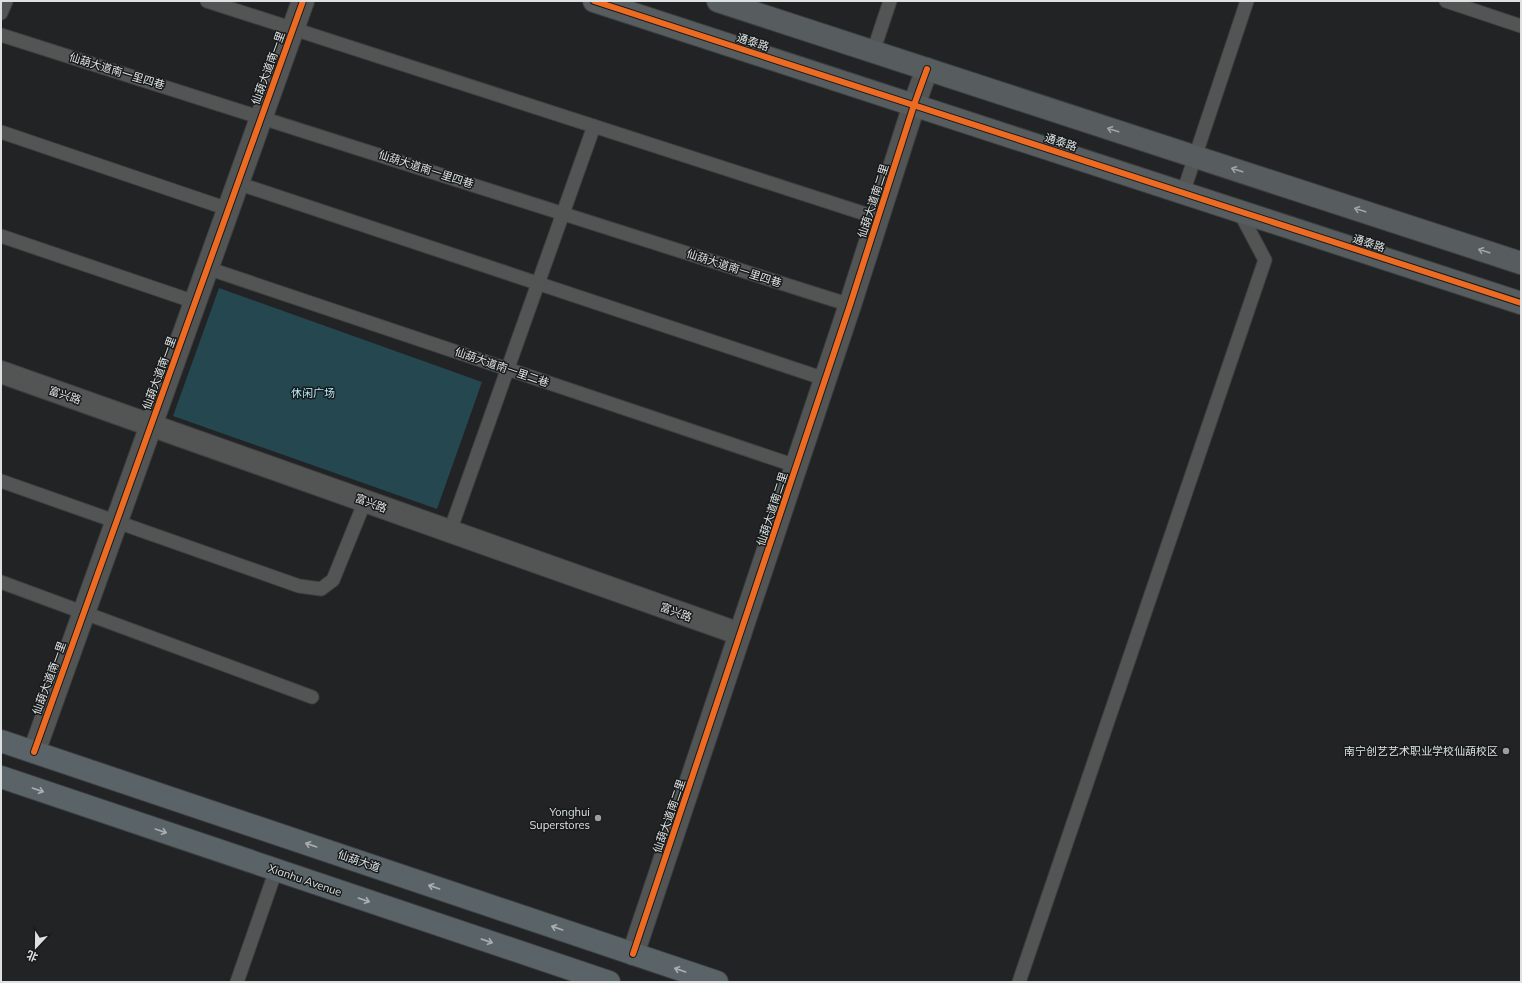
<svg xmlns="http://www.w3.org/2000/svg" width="1522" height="983" viewBox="0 0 1522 983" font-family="Mulish,'Noto Sans SC',sans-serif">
	<rect width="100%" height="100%" fill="#212325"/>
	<path fill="#244750" d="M219 288 482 382 437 509 173 416Z"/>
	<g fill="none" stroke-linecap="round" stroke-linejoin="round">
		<defs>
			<g id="lane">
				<path d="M207 1 878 218"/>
				<path d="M1446 1 1521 26"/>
				<path d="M1 13 6 1"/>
				<path d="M1 35 850 305"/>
				<path d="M873 52 890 1"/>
				<path d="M1 132 228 209"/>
				<path d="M237 183 825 379"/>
				<path d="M1183 193 1247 1"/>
				<path d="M1 236 195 302"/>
				<path d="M207 268 796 466"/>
				<path d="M1 481 299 586 321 589 333 580 365 501"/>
				<path d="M450 531 594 126"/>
				<path d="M1 582 312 697"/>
				<path d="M237 982 276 870"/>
				<path d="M1019 982 1265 260 1239 211"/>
			</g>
			<g id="street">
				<path d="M1 372 740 634"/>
				<path d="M34 752 303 1"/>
				<path d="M633 954 850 305 914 105 927 69"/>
			</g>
			<g id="secondary">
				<path d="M594 1 1521 303"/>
				<path d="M718 1 1521 263"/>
			</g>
			<g id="primary">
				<path d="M1 741 717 982"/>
				<path d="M1 777 609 982"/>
			</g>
		</defs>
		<use href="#lane" stroke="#3d3f40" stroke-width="15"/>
		<use href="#street" stroke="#3d3f40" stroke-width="24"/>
		<use href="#secondary" stroke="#3d3f40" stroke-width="24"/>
		<use href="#primary" stroke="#3d3f40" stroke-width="24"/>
		<use href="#lane" stroke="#535555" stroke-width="13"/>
		<use href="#street" stroke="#535555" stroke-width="22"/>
		<use href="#secondary" stroke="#575c5f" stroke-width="22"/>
		<use href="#primary" stroke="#5a6468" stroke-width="22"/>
		<defs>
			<g id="cycleway">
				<path d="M594 1 1521 303"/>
				<path d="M34 752 303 1"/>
				<path d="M633 954 850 305 914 105 927 69"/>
			</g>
		</defs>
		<use href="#cycleway" stroke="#171b1c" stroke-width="8"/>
		<use href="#cycleway" stroke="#ed6a23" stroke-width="6"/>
	</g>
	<defs><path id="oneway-shaft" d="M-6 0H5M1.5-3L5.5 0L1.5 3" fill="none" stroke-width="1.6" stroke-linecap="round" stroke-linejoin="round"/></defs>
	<g stroke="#a1a5a7">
		<use href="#oneway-shaft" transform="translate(1113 130) rotate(-162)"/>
		<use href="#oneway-shaft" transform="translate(1237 170) rotate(-162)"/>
		<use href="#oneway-shaft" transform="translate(1360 210) rotate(-162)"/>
		<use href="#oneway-shaft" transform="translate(1484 251) rotate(-162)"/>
	</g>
	<g stroke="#a9afb1">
		<use href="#oneway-shaft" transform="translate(38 790) rotate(19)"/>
		<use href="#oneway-shaft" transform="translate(161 831) rotate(19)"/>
		<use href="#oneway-shaft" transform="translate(311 845) rotate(-161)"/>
		<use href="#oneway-shaft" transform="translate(434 887) rotate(-161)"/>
		<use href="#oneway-shaft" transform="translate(364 900) rotate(19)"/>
		<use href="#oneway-shaft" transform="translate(557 928) rotate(-161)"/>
		<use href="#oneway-shaft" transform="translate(487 941) rotate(19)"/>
		<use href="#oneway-shaft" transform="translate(680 970) rotate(-161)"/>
	</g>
	<g fill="#9c9ea0" stroke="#171b1c" stroke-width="1.5">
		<circle cx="1506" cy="751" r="4"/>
		<circle cx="598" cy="818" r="4"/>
	</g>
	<g text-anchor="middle" stroke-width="3" stroke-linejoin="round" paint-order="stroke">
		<g font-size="11" fill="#dee1e2" stroke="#171b1c">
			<text transform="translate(753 42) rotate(18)" y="4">通泰路</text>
			<text transform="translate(268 68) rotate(-70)" y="4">仙葫大道南一里</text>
			<text transform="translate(117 71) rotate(17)" y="4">仙葫大道南一里四巷</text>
			<text transform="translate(1061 142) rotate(18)" y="4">通泰路</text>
			<text transform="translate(426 169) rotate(18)" y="4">仙葫大道南一里四巷</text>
			<text transform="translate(873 201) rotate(-72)" y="4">仙葫大道南二里</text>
			<text transform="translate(1369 243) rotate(18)" y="4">通泰路</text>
			<text transform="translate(734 268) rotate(18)" y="4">仙葫大道南一里四巷</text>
			<text transform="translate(502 367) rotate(19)" y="4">仙葫大道南一里二巷</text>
			<text transform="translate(159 373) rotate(-70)" y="4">仙葫大道南一里</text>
			<text transform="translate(65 395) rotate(19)" y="4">富兴路</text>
			<text transform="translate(371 503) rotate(20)" y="4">富兴路</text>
			<text transform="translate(772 509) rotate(-72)" y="4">仙葫大道南二里</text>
			<text transform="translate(676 612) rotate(20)" y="4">富兴路</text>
			<text transform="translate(49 678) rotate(-70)" y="4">仙葫大道南一里</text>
			<text transform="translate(669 816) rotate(-71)" y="4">仙葫大道南二里</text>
			<text transform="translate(359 861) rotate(19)" y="4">仙葫大道</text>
			<text transform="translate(305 880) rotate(19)" y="4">Xianhu Avenue</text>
		</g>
		<g font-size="11" fill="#b5ebfa" stroke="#171b1c">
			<text x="313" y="397">休闲广场</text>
		</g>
		<g font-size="11" fill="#dee1e2" stroke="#171b1c" text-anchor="end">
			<text x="1498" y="755">南宁创艺艺术职业学校仙葫校区</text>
			<text x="590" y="816">Yonghui<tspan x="590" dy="13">Superstores</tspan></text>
		</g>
	</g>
	<rect width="1522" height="983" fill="none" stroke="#dee1e2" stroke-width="4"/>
	<g transform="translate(36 947) rotate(202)" stroke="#171b1c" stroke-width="3" paint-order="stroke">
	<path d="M0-3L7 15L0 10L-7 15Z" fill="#dee1e2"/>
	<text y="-6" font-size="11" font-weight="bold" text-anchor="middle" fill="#dee1e2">北</text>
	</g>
</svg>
